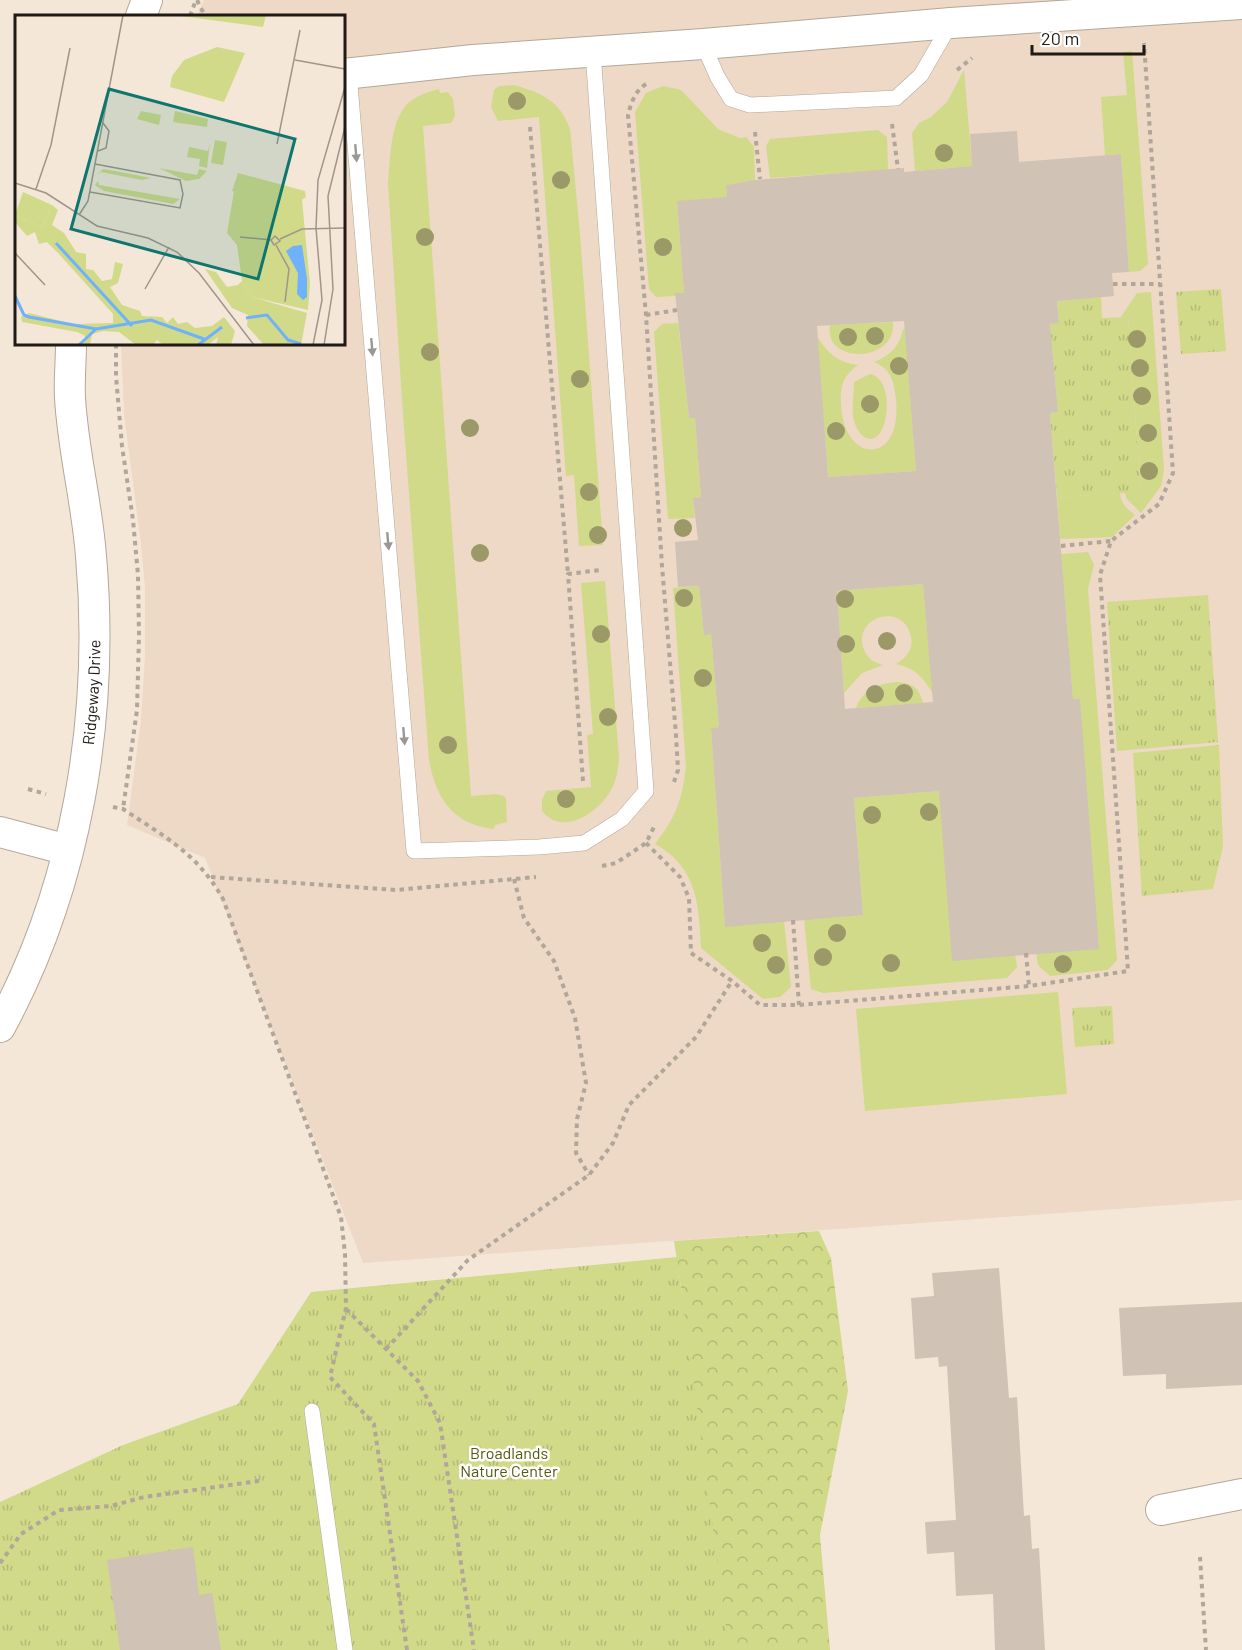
<svg xmlns="http://www.w3.org/2000/svg" width="1242" height="1650" viewBox="0 0 1242 1650" font-family="Barlow,sans-serif">
	<defs>
		<pattern id="forest-crowns" width="20" height="18" patternUnits="userSpaceOnUse" patternTransform="scale(1.5)"><rect width="20" height="18" fill="#d0da89"/><path d="M2 6a3 3 0 1 1 6 0M12 15a3 3 0 1 1 6 0" fill="none" stroke="#b2ba75"/></pattern>
		<pattern id="park-tufts" width="24" height="20" patternUnits="userSpaceOnUse" patternTransform="scale(1.5)"><rect width="24" height="20" fill="#d0da89"/><path d="M3 7l-1-3M5 7V3M7 7l1-3M15 17l-1-3M17 17v-4M19 17l1-3" fill="none" stroke="#b2ba75"/></pattern>
	</defs>
	<rect width="100%" height="100%" fill="#f5e7d8"/>
	<path fill="#edd9c5" d="M204 0H1242V1200L363 1263 205 858 127 825 141 720 145 657V587L141 544 124 414 121 344H344V16H197Z"/>
	<g fill="#d0da89">
		<path d="M1132 51 1148 264 1140 271 1129 272 1121 154 1105 155 1101 97 1127 95 1123 52Z"/>
		<path d="M964 70 972 166 915 171 912 133 919 123 931 117 947 102Z"/>
		<path d="M514 85C542 93 560 101 570 129L580 234 603 545 579 546 574 475 566 476 539 117 498 121 491 107 494 90 499 86Z"/>
		<path d="M663 86 681 90 718 129 740 138 746 137 754 147 755 180 726 185 727 197 677 202 684 293 675 296 656 297 649 289 635 112 646 93Z"/>
		<path d="M439 89 440 93 448 92 453 99 455 116 451 123 423 126 471 796 496 794 504 796 506 799 507 822 495 825 494 829C452 824 436 798 429 760L402 400 388 183C391 156 389 111 417 97 424 93 432 91 439 89Z"/>
		<path d="M878 130 887 137 888 170 770 178 766 146 770 139Z"/>
		<path d="M1151 292 1164 470 1161 486 1141 513 1126 498 1125 493 1141 491 1128 317H1121L1137 293Z"/>
		<path d="M893 322C897 363 823 365 830 325Z"/>
		<path d="M678 323 689 418H695L701 497 693 498 695 518 668 519 654 332 662 324Z"/>
		<path d="M903 329H905L916 471 828 477 817 336C828 354 837 362 858 365 843 376 840 386 841 404 843 465 903 466 896 399 894 381 891 369 874 362 891 355 899 347 903 329Z"/>
		<path d="M870 374C898 379 888 455 863 436 857 431 854 423 853 415 852 404 854 393 854 382Z"/>
		<path d="M1120 493C1121 504 1127 509 1135 515L1112 537 1060 539 1057 497Z"/>
		<path d="M1088 552 1094 565 1088 589 1117 960 1108 970 1050 976 1038 965 1036 952 1079 699H1073L1061 554Z"/>
		<path d="M605 581 619 758C618 769 617 780 611 790 598 813 563 837 542 811V800L546 791 591 787 587 735 593 734 581 583Z"/>
		<path d="M923 584 933 694C924 678 915 668 896 664 906 658 914 649 911 637 905 602 854 615 863 647 866 657 872 662 883 665L862 673 844 693 837 591Z"/>
		<path d="M699 586 704 634H711L719 727 711 728 725 926 784 921 791 987 780 997 763 999 701 948C699 904 697 867 655 844 676 817 682 800 686 767L673 588Z"/>
		<path d="M897 682C913 683 919 688 923 703L856 708C863 689 878 684 897 682Z"/>
		<path d="M939 791 1015 954 1017 967 1007 978 823 993 811 989 804 919 863 915 854 798Z"/>
		<path d="M1058 992 1067 1094 865 1111 856 1009Z"/>
	</g>
	<path fill="url(#forest-crowns)" d="M819 1231 831 1258 848 1391 820 1535 830 1650H718L681 1287 674 1241Z"/>
	<g fill="url(#park-tufts)">
		<path d="M1221 289 1226 351 1181 354 1176 292Z"/>
		<path d="M1101 297 1102 318 1128 317 1141 492 1057 497 1050 413 1058 412 1050 324 1059 322 1057 301Z"/>
		<path d="M1208 595 1218 742 1117 751 1107 602Z"/>
		<path d="M1219 745 1223 846 1213 889 1142 896 1133 753Z"/>
		<path d="M1112 1006 1114 1044 1075 1047 1072 1008Z"/>
		<path d="M677 1257 729 1650H0V1502L123 1445 238 1404 311 1292Z"/>
	</g>
	<g fill="#d0c2b4" fill-rule="evenodd">
		<path d="M1017 131 1019 162 1121 154 1129 272 1112 273 1114 296 1057 301 1059 323 1050 324 1058 412 1050 413 1060 539 1073 699H1080L1099 949 952 961 939 791 854 798 863 915 725 927 711 728 719 727 711 634 704 635 699 586 678 587 675 542 698 540 693 498 701 497 695 418H689L677 310 675 293H684L677 201 727 197 726 185 755 180 904 168V172L972 166 970 134ZM904 321 916 471 828 477 817 326ZM923 584 933 702 845 709 837 591Z"/>
		<path d="M999 1268 1009 1398 1017 1397 1024 1516 1030 1515 1032 1549 1039 1548 1045 1650H995L993 1594 956 1596 954 1552 927 1554 925 1522 956 1520 947 1366 939 1367 938 1357 915 1359 911 1298 934 1296 932 1273Z"/>
		<path d="M1242 1302V1385L1166 1389V1374L1123 1376 1119 1308Z"/>
		<path d="M193 1547 199 1595 212 1593 221 1650H120L107 1560Z"/>
	</g>
	<g fill="none" stroke-linecap="round" stroke-linejoin="round">
		<defs>
			<g id="service">
				<path d="M703 44 718 78 731 99 750 105 896 98 921 75 951 23"/>
				<path d="M349 73 414 851 539 847 584 843 622 819 646 791 593 52"/>
				<path d="M312 1411 345 1650"/>
			</g>
			<g id="minor">
				<path d="M141 16 147 0"/>
				<path d="M344 74 473 60 703 44 951 23 1242 4"/>
				<path d="M0 832 68 850"/>
				<path id="s1" d="M0 1027C77 886 105 716 91 556 87 503 73 451 70 398 69 380 71 362 71 344"/>
				<path d="M1161 1510 1242 1494"/>
			</g>
		</defs>
		<use href="#service" stroke="#b4a799" stroke-width="16"/>
		<use href="#minor" stroke="#b4a799" stroke-width="32"/>
		<g stroke="#b1a69a" stroke-width="4" stroke-dasharray="4.5 4.5" stroke-linecap="butt">
			<path d="M197 0 205 16"/>
			<path d="M190 16 196 0"/>
			<path d="M957 70 972 58"/>
			<path d="M646 84C635 91 631 103 628 115L646 315 662 566 676 735 678 770 674 782"/>
			<path d="M892 124 898 169"/>
			<path d="M530 127 568 574"/>
			<path d="M755 132 760 179"/>
			<path d="M1113 284H1160"/>
			<path d="M646 315 677 310"/>
			<path d="M116 344V376L122 446 133 520 138 575 139 635 137 710 123 809"/>
			<path d="M1061 546 1111 541"/>
			<path d="M583 781 568 574 600 570"/>
			<path d="M28 789 46 794"/>
			<path d="M113 807 123 809C165 837 197 853 223 899L341 1217 345 1254 346 1308 330 1377 374 1424 407 1650"/>
			<path d="M646 843 680 877 689 898 691 953 732 981 760 1005H799L1029 986 1128 971 1100 575 1111 541 1159 504 1173 473 1144 43"/>
			<path d="M602 866 616 863 646 843 655 825"/>
			<path d="M211 877 396 890 536 877"/>
			<path d="M514 879 524 918 554 961 575 1018 586 1083 577 1119 576 1153 589 1175"/>
			<path d="M793 920 799 1005"/>
			<path d="M1026 953 1029 986"/>
			<path d="M346 1309 418 1381 440 1423 474 1650"/>
			<path d="M386 1349 468 1260 589 1175 613 1143 629 1105 696 1037 732 981"/>
			<path d="M1200 1557 1206 1650"/>
			<path d="M0 1563 21 1534 59 1510 111 1506 144 1497 259 1481"/>
		</g>
		<use href="#service" stroke="#fff" stroke-width="15"/>
		<use href="#minor" stroke="#fff" stroke-width="30"/>
	</g>
	<g fill="#9c9969">
		<circle cx="517" cy="101" r="9"/>
		<circle cx="944" cy="153" r="9"/>
		<circle cx="561" cy="180" r="9"/>
		<circle cx="425" cy="237" r="9"/>
		<circle cx="663" cy="247" r="9"/>
		<circle cx="875" cy="336" r="9"/>
		<circle cx="848" cy="337" r="9"/>
		<circle cx="1137" cy="339" r="9"/>
		<circle cx="430" cy="352" r="9"/>
		<circle cx="899" cy="366" r="9"/>
		<circle cx="1140" cy="368" r="9"/>
		<circle cx="580" cy="379" r="9"/>
		<circle cx="1142" cy="396" r="9"/>
		<circle cx="870" cy="404" r="9"/>
		<circle cx="470" cy="428" r="9"/>
		<circle cx="836" cy="431" r="9"/>
		<circle cx="1148" cy="433" r="9"/>
		<circle cx="1149" cy="471" r="9"/>
		<circle cx="589" cy="492" r="9"/>
		<circle cx="683" cy="528" r="9"/>
		<circle cx="598" cy="535" r="9"/>
		<circle cx="480" cy="553" r="9"/>
		<circle cx="684" cy="598" r="9"/>
		<circle cx="845" cy="599" r="9"/>
		<circle cx="601" cy="634" r="9"/>
		<circle cx="887" cy="641" r="9"/>
		<circle cx="846" cy="644" r="9"/>
		<circle cx="703" cy="678" r="9"/>
		<circle cx="904" cy="693" r="9"/>
		<circle cx="875" cy="694" r="9"/>
		<circle cx="608" cy="717" r="9"/>
		<circle cx="448" cy="745" r="9"/>
		<circle cx="566" cy="799" r="9"/>
		<circle cx="929" cy="812" r="9"/>
		<circle cx="872" cy="815" r="9"/>
		<circle cx="837" cy="933" r="9"/>
		<circle cx="762" cy="943" r="9"/>
		<circle cx="823" cy="957" r="9"/>
		<circle cx="891" cy="963" r="9"/>
		<circle cx="1063" cy="964" r="9"/>
		<circle cx="776" cy="965" r="9"/>
	</g>
	<defs><path id="oneway-solid" d="M-6-.8H1V-3.2L6.5 0L1 3.2V.8H-6Z" transform="scale(1.5)"/></defs>
	<g fill="#9a9896">
		<use href="#oneway-solid" transform="translate(356 153) rotate(85)"/>
		<use href="#oneway-solid" transform="translate(372 347) rotate(85)"/>
		<use href="#oneway-solid" transform="translate(388 541) rotate(85)"/>
		<use href="#oneway-solid" transform="translate(404 736) rotate(85)"/>
	</g>
	<g text-anchor="middle" stroke-width="5" stroke-linejoin="round" paint-order="stroke">
		<g font-size="16" fill="#1f1a15" stroke="#fff">
			<text dy="6" stroke="none"><textPath href="#s1" startOffset="350">Ridgeway Drive</textPath></text>
		</g>
		<g font-size="16" fill="#545a0e" stroke="#fff">
			<text x="509" y="1459">Broadlands<tspan x="509" dy="18">Nature Center</tspan></text>
		</g>
	</g>
	<g transform="translate(15 15)">
		<rect width="330" height="330" fill="#f5e7d8"/>
		<path d="M158 0H251L248 12ZM202 32 230 38 209 87 155 72 157 61 169 45ZM200 125 212 127 208 150 196 148ZM195 128 192 153 184 151 185 144 172 142 174 132 193 136ZM144 153 182 160 184 154 192 156 184 164 171 166ZM88 154 100 156 136 163 127 165 86 157 81 161ZM83 166 84 170 165 184 158 189 89 176 80 170Z" fill="#d0da89"/>
		<path d="M223 158 290 176 291 182 285 186 217 176ZM37 190 43 195 37 210 49 218 61 237 71 239V254L78 255 87 266 97 264 100 247 108 249 103 268 95 272 107 290 125 296 127 301 147 302 152 308 158 302 163 309 172 307 180 313 197 311 209 302 220 316 216 330H201L203 322 193 330H148L142 325 138 330H121L104 317 88 316 77 319 75 330H65L70 327V321L62 317 7 307 6 302 14 298 58 309 98 308V299L44 239 32 227 24 229 20 217 12 221 0 207V200L27 212ZM190 254 201 257 212 272 223 270 227 266 237 282 292 298 286 330H249L232 311 233 300 217 293Z" fill="#d0da89"/>
		<path d="M126 96 146 100 144 110 122 104ZM160 96 193 104 192 112 158 107ZM219 176 287 185 295 269 293 295 237 282 227 266 222 230 212 218ZM8 177 37 190 27 212 0 200Z" fill="#d0da89"/>
		<path d="M287 230 292 264V282L288 285 282 279 283 258 271 236 278 231Z" fill="#6fb1fb"/>
		<path fill="none" stroke="#6fb1fb" stroke-width="3" d="M41 228 117 311M0 281 9 300 14 302 81 314 136 305 189 324M231 303 252 300 273 325 286 329M64 330 81 314M183 330 207 312"/>
		<path fill="none" stroke="#9f958a" stroke-width="1.5" d="M280 45 330 54M262 129 285 15M83 136 91 133 94 116 88 108M0 168 31 178 82 211 133 223 162 237 184 258 239 330M21 174 36 130 55 33M75 177 165 193 168 179 165 165 80 149M64 200 73 186 108 0M225 222 256 225 259 230 265 226 260 221 256 225M265 224 287 214 330 213M261 230 274 254 270 287M0 238 30 270M130 274 154 232M298 330 307 285 301 213 303 165 330 72M309 330 318 274 313 181 330 112"/>
		<path fill="#0f766e" fill-opacity="0.15" stroke="#0f766e" stroke-width="3" d="M94 74 280 124 243 264 56 214Z"/>
		<rect width="330" height="330" fill="none" stroke="#1f1a15" stroke-width="3"/>
	</g>
	<path d="M1032 45v9h112v-9" fill="none" stroke="#1f1a15" stroke-width="3"/>
	<text x="1041" y="45" font-size="18" fill="#1f1a15" stroke="#ffffff" stroke-width="4.5" paint-order="stroke">20 m</text>
</svg>
